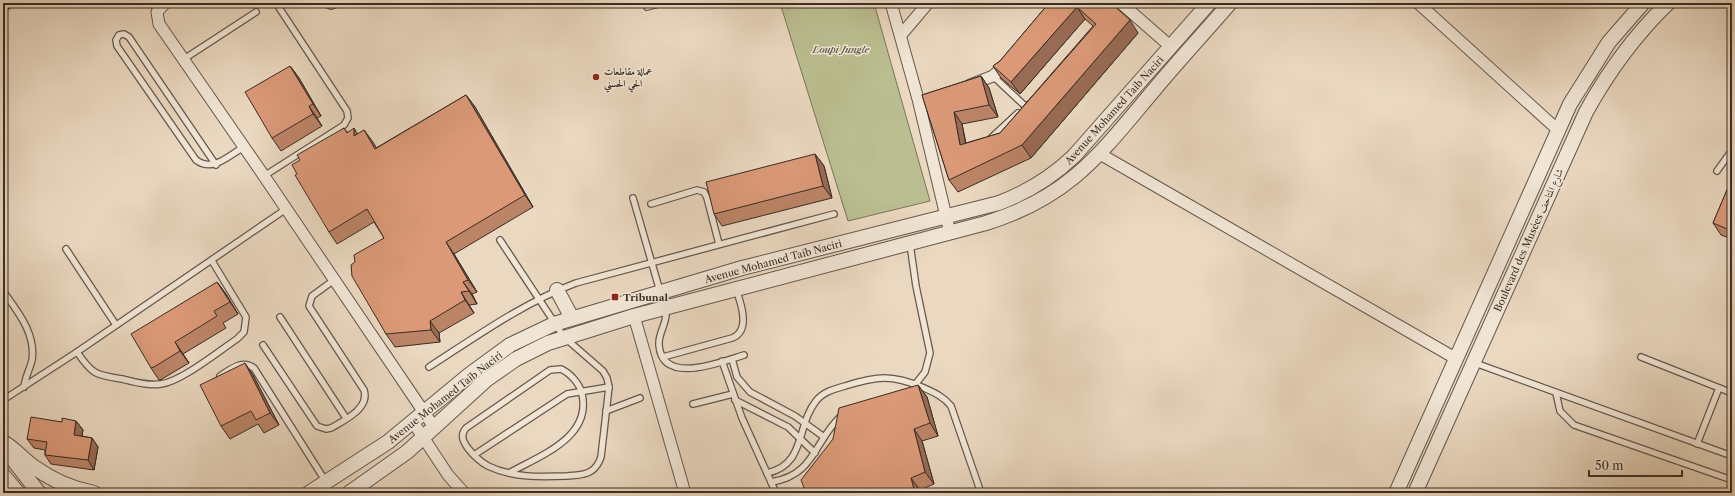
<svg xmlns="http://www.w3.org/2000/svg" width="1735" height="496" viewBox="0 0 1735 496" font-family="'Libre Caslon Text',Amiri,serif">
	<rect width="100%" height="100%" fill="#ead8c0"/>
	<filter id="stains"><feTurbulence type="fractalNoise" baseFrequency=".005" numOctaves="4"/><feColorMatrix values="0 0 0 0 .2 0 0 0 0 .09 0 0 0 0 .02 0 0 0 .5 -.17"/></filter>
	<radialGradient id="worn" r=".72"><stop offset=".6" stop-color="#630" stop-opacity="0"/><stop offset="1" stop-color="#630" stop-opacity=".3"/></radialGradient>
	<path fill="#babe90" stroke="#7a755b" d="M780 3H874L930 201 848 221Z"/>
	<g fill="none" stroke-linecap="round" stroke-linejoin="round">
		<defs>
			<g id="service">
				<path d="M151 3 159 9"/>
				<path d="M324 3 331 6 340 3"/>
				<path d="M647 7 662 3"/>
				<path d="M3 9 12 3"/>
				<path d="M184 59 256 12"/>
				<path d="M993 76 1025 106 1030 104"/>
				<path d="M991 138 1018 113"/>
				<path d="M216 165 129 37 124 34 119 35 116 40 117 46 196 160C213 173 229 155 244 147"/>
				<path d="M1717 171 1732 150"/>
				<path d="M264 176 344 125 348 118 347 111 276 3"/>
				<path d="M633 198 666 312C667 324 658 333 659 345 662 386 721 362 744 355"/>
				<path d="M651 204 697 190 704 192 707 198 719 244"/>
				<path d="M500 240 564 337 603 371 607 378 609 387 601 457C599 463 596 468 591 471 584 476 575 475 567 476 540 477 513 478 488 466 479 461 473 455 467 447 463 441 460 435 466 428L550 370 561 369C570 373 580 384 582 394 592 438 539 456 509 473"/>
				<path d="M910 244 916 286 930 353 925 372 914 386"/>
				<path d="M66 249 116 325"/>
				<path d="M3 291C17 311 36 333 32 360 30 369 25 377 24 387"/>
				<path d="M280 317 346 418"/>
				<path d="M263 345 317 426 326 429 331 428C345 420 370 408 364 390L309 306 312 296 334 280"/>
				<path d="M77 352C92 374 95 375 122 379 134 382 148 386 161 384 182 381 219 351 237 339L244 332 246 317 212 261"/>
				<path d="M663 357 732 338C751 331 741 303 736 289"/>
				<path d="M1641 357 1732 393"/>
				<path d="M732 359 737 377 750 392 795 416 824 437"/>
				<path d="M722 361 742 418 776 493"/>
				<path d="M1475 363 1732 456"/>
				<path d="M429 367C477 336 523 303 576 283L834 214"/>
				<path d="M220 376C231 369 242 359 254 368L326 482"/>
				<path d="M1556 393 1560 411 1574 425 1732 480"/>
				<path d="M3 400 77 352 286 209"/>
				<path d="M735 400 788 427 815 453"/>
				<path d="M693 404 733 394"/>
				<path d="M606 411 640 398"/>
				<path d="M1697 444 1719 388"/>
				<path d="M474 455 567 394 609 387"/>
				<path d="M767 473C806 465 796 426 816 401 823 392 834 389 845 386 877 376 892 374 924 388 935 393 944 397 951 406L981 493"/>
				<path d="M771 482C816 475 814 440 842 415"/>
			</g>
			<g id="minor">
				<path d="M165 3 157 12 159 24 264 176 434 427"/>
				<path d="M891 3 918 99 950 233"/>
				<path d="M1121 3 1170 46"/>
				<path d="M1418 3 1558 130"/>
				<path d="M901 35 928 3"/>
				<path d="M970 85 993 76 1008 63"/>
				<path d="M1100 154 1455 358"/>
				<path d="M634 316 685 493"/>
				<path d="M413 422 448 475 464 493"/>
			</g>
			<g id="tertiary">
				<path d="M557 290 572 318"/>
				<path d="M3 442C15 449 23 459 34 467 52 480 72 489 94 493"/>
				<path d="M4 448 39 493"/>
				<path d="M3 475 18 493"/>
				<path d="M309 493 388 442 469 375 510 345 554 324 742 268 999 203C1028 192 1052 177 1074 156L1209 3"/>
				<path d="M349 493 407 452 486 380 516 359 548 343 634 316 986 223C1070 197 1100 154 1154 90 1179 60 1205 32 1230 3"/>
				<path d="M1396 493 1570 104 1609 42 1643 3"/>
				<path d="M1415 493 1586 112C1608 72 1635 35 1668 3"/>
			</g>
		</defs>
		<use href="#service" stroke="#65574c" stroke-width="8"/>
		<use href="#minor" stroke="#65574c" stroke-width="13"/>
		<use href="#tertiary" stroke="#65574c" stroke-width="16"/>
		<use href="#service" stroke="#f1e6d6" stroke-width="5.5"/>
		<use href="#minor" stroke="#f1e6d6" stroke-width="11"/>
		<use href="#tertiary" stroke="#f1e6d6" stroke-width="14"/>
	</g>
	<g fill="#bc8467" stroke="#392c26">
		<path d="M1049 3H1111L1138 33 1031 158 958 192 949 180 922 95 981 76 989 88 998 117 962 124 966 143 1000 133 1093 26 1085 19 1020 94 1001 78 993 66 1000 61Z"/>
		<path d="M290 66 299 78 321 116 317 118 322 126 281 151 272 138Z"/>
		<path d="M466 95 475 107 533 207 454 254 477 292 472 294 477 304 469 305 474 313 439 333 440 342 395 347 386 334 355 262 384 238 374 222 337 244 329 232 300 160 344 128 347 132 358 134 364 130 376 148Z"/>
		<path d="M815 154 824 166 832 198 722 226 714 214Z"/>
		<path d="M1732 178V239L1721 235 1713 223Z"/>
		<path d="M217 282 226 294 238 314 223 323 226 328 183 354 189 363 162 379 159 380 151 368Z"/>
		<path d="M253 375 279 425 264 433 258 424 230 439 221 426Z"/>
		<path d="M918 385 927 397 938 436 922 441 934 484 920 490 806 493Z"/>
		<path d="M76 421 83 430 82 436 92 438 98 447 94 470 51 464 45 455V450L34 448 27 439 62 422Z"/>
	</g>
	<g fill="#996b54" stroke="#392c26">
		<path d="M1077 7 1085 19 1020 94 1011 82Z"/>
		<path d="M1130 20 1138 33 1031 158 1022 145Z"/>
		<path d="M290 66 299 78 321 116 313 104Z"/>
		<path d="M981 76 989 88 998 117 989 105Z"/>
		<path d="M466 95 475 107 533 207 525 195Z"/>
		<path d="M309 106 317 118 322 126 313 114Z"/>
		<path d="M954 112 962 124 968 157 960 145Z"/>
		<path d="M354 128 362 141 354 136Z"/>
		<path d="M364 130 373 142 384 161 375 149Z"/>
		<path d="M815 154 824 166 832 198 823 186Z"/>
		<path d="M446 242 454 254 477 292 468 280Z"/>
		<path d="M217 282 226 294 238 314 230 302Z"/>
		<path d="M463 282 472 294 477 304 469 291Z"/>
		<path d="M461 292 469 305 474 313 465 300Z"/>
		<path d="M430 321 439 333 440 342 431 330Z"/>
		<path d="M175 342 189 363 180 351Z"/>
		<path d="M245 363 253 375 279 425 270 413Z"/>
		<path d="M918 385 927 397 938 436 930 423Z"/>
		<path d="M76 421 83 430 80 444 74 435Z"/>
		<path d="M914 429 922 441 934 484 925 472Z"/>
		<path d="M92 438 98 447 94 470 88 460Z"/>
		<path d="M911 478 920 490V493H915Z"/>
	</g>
	<g fill="#db9978" stroke="#392c26">
		<path d="M1049 3H1111L1130 20 1022 145 949 180 922 95 981 76 989 105 954 112 960 145 1000 133 1096 24 1077 7 1011 82 993 66 1000 61Z"/>
		<path d="M290 66 313 104 309 106 313 114 272 138 245 92Z"/>
		<path d="M466 95 525 195 446 242 468 280 463 282 469 291 461 292 465 300 430 321 431 330 386 334 352 276 351 265 355 262 354 255 384 238 367 209 329 232 295 175 297 174 292 165 300 160 297 155 344 128 347 133 354 128V136L364 130 375 149Z"/>
		<path d="M815 154 823 186 714 214 706 182Z"/>
		<path d="M1732 178V231L1713 223Z"/>
		<path d="M217 282 230 302 214 311 217 316 175 342 180 351 154 367 151 368 131 334Z"/>
		<path d="M245 363 270 413 256 420 251 411 221 426 200 385Z"/>
		<path d="M918 385 930 423 914 429 925 472 911 478 915 493H806L801 480 833 439 839 408Z"/>
		<path d="M31 417 62 422V418L76 421 74 435 92 438 88 460 45 455 47 442 27 439Z"/>
	</g>
	<g fill="#8f2418" stroke="#f1e6d6" stroke-width="1.5">
		<circle cx="596" cy="77" r="4"/>
		<rect x="611" y="293" width="8" height="8" rx="2"/>
	</g>
	<g text-anchor="middle" stroke-width="3" stroke-linejoin="round" paint-order="stroke">
		<g font-size="10" font-style="italic" fill="#53493b" stroke="#f1e6d6">
			<text x="841" y="53">Loupi Jungle</text>
		</g>
		<g font-size="10" font-weight="bold" fill="#392c26" stroke="#f1e6d6" text-anchor="start">
			<text x="604" y="75">عمالة مقاطعات<tspan x="604" dy="12">الحي الحسني</tspan></text>
			<text x="623" y="301">Tribunal</text>
		</g>
		<g font-size="10" fill="#392c26" stroke="#f1e6d6">
			<text transform="translate(1114 110) rotate(-48)" y="4">Avenue Mohamed Taib Naciri</text>
			<text transform="translate(1528 240) rotate(-66)" y="4">Boulevard des Musées شارع المتاحف</text>
			<text transform="translate(773 261) rotate(-15)" y="4">Avenue Mohamed Taib Naciri</text>
			<text transform="translate(445 397) rotate(-38)" y="4">Avenue Mohamed Taib Naciri</text>
		</g>
	</g>
	<rect width="1735" height="496" fill="none" stroke="#ead8c0" stroke-width="16"/>
	<rect x="4" y="4" width="1727" height="488" fill="none" stroke="#392c26" stroke-width="2"/>
	<rect x="8" y="8" width="1719" height="480" fill="none" stroke="#392c26"/>
	<path d="M1589 470v6h93v-6" fill="none" stroke="#392c26" stroke-width="2"/>
	<text x="1595" y="470" font-size="12" fill="#392c26" stroke="#f1e6d6" stroke-width="3" paint-order="stroke">50 m</text>
	<rect width="100%" height="100%" filter="url(#stains)"/>
	<rect width="100%" height="100%" fill="url(#worn)"/>
</svg>
